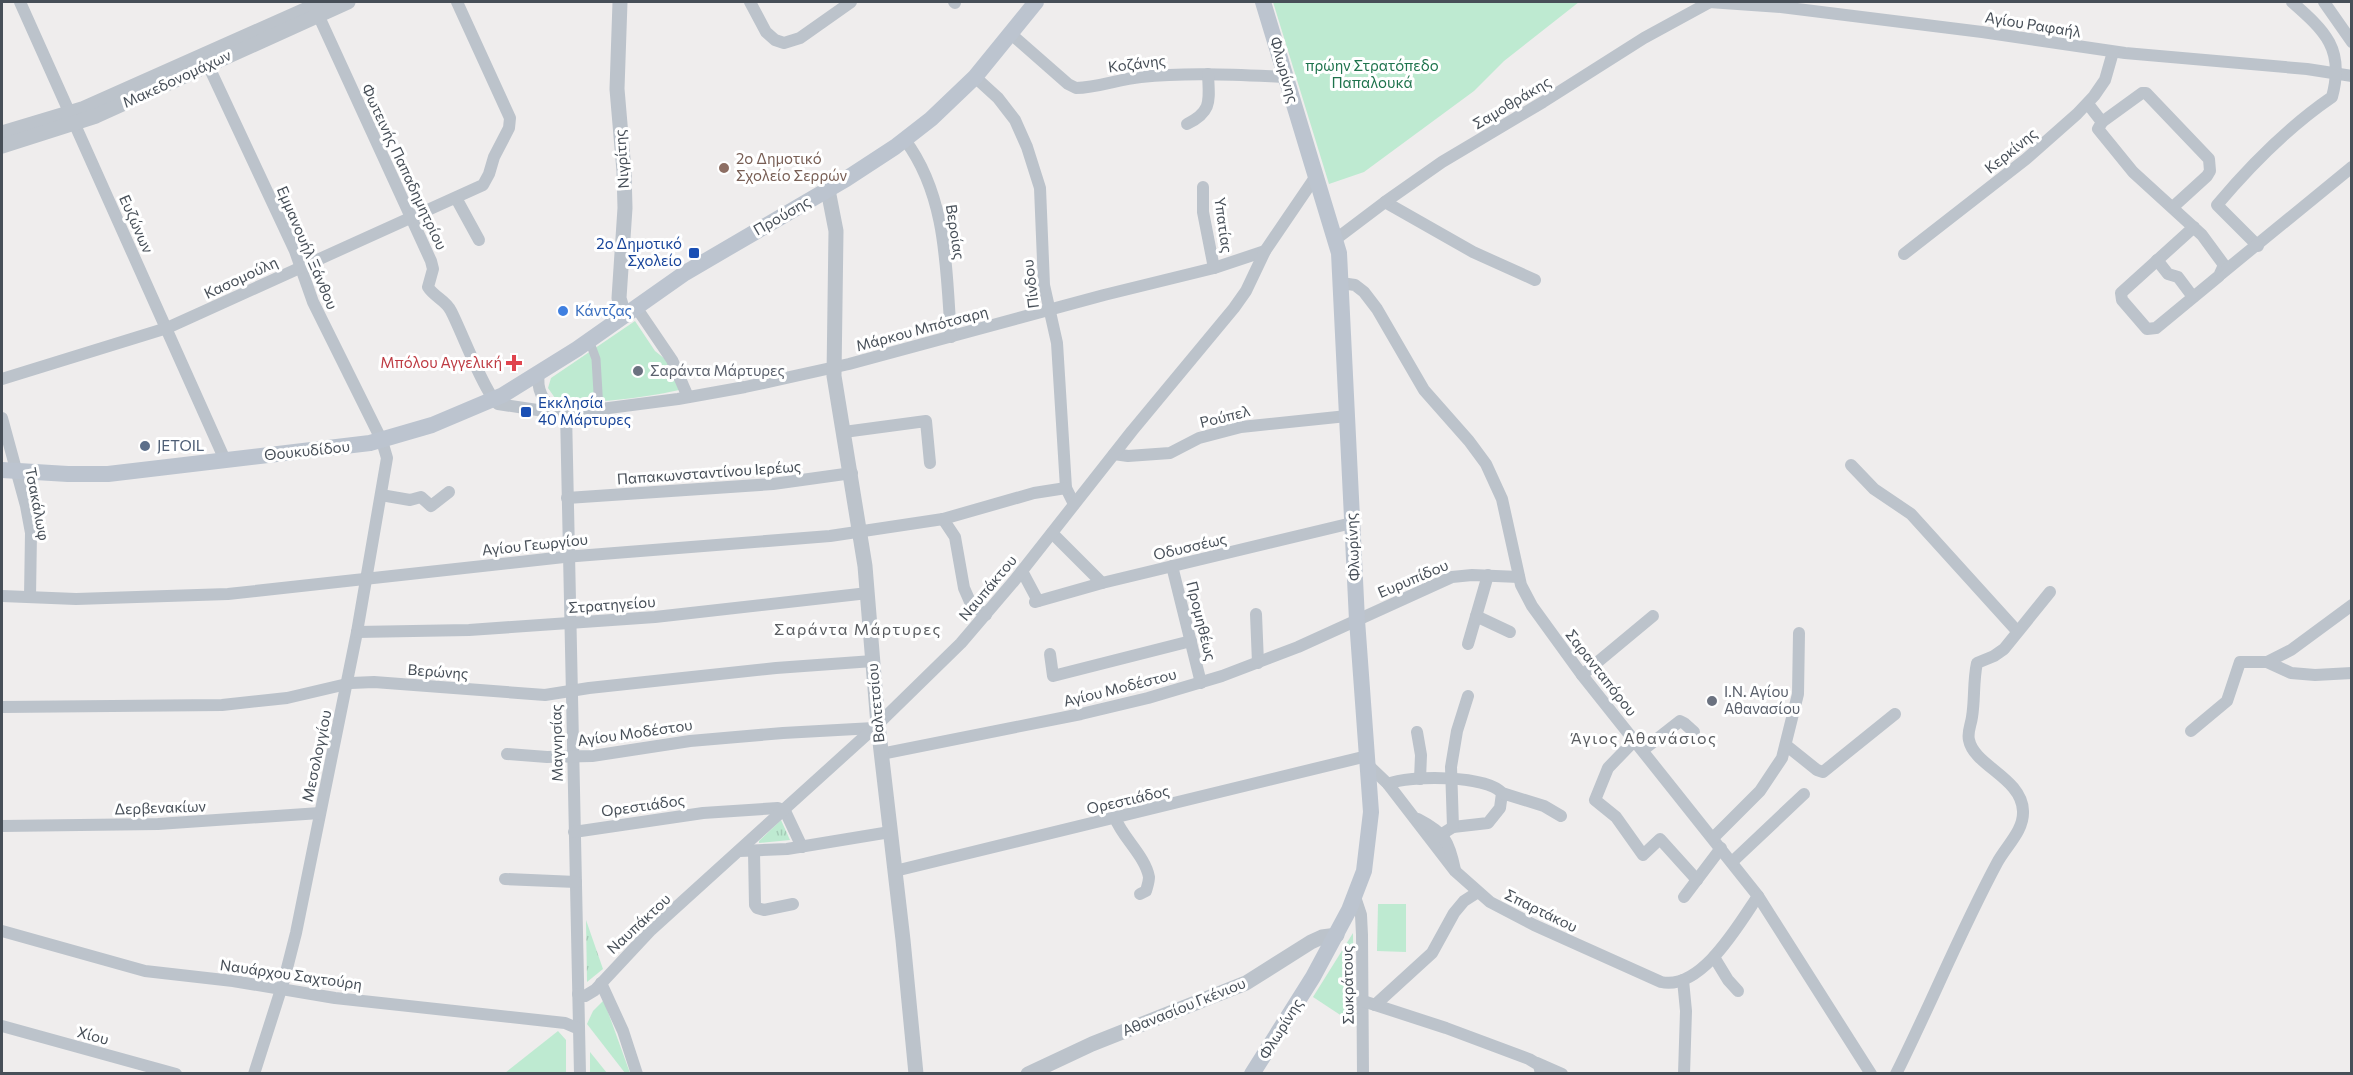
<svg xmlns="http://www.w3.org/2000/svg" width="2353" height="1075" viewBox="0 0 2353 1075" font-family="Commissioner,sans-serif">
	<defs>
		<pattern id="grass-tufts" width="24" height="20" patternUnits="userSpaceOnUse" patternTransform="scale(1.5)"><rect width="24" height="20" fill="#beead1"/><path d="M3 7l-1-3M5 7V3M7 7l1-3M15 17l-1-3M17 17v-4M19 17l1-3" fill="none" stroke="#a5cab6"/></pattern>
	</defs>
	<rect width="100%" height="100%" fill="#efeded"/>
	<g fill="url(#grass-tufts)">
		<path d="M781 820 790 840 759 843V841Z"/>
		<path d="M586 920 603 969 587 982Z"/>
	</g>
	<g fill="#beead1">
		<path d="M1273 2H1579L1504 61 1474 91 1364 172 1329 184Z"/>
		<path d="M635 321 655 351 665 359 683 389C656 396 578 408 555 398L548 388 551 378Z"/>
		<path d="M1378 904H1406V952L1377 951Z"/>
		<path d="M1353 933 1354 1024 1313 997Z"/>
		<path d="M603 1001H604L630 1073H625L587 1024 593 1011Z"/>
		<path d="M558 1031 566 1040V1073H505Z"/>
		<path d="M590 1052 607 1073H590Z"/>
	</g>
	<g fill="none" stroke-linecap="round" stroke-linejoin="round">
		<path stroke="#bcc3cb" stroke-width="9" d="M589 340 596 359 599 410"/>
		<g stroke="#bcc3cb" stroke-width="12">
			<path d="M20 2 225 460"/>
			<path d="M750 2 766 32 775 40 784 43 800 38 851 2"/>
			<path d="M954 2 955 3"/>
			<path d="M1709 2 1781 7 1982 32 2125 53 2307 69 2352 76"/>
			<path d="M2324 2 2352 42"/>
			<path d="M315 8 431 261 433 269 428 287C434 297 446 300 451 311 461 330 485 394 498 404L544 411 578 412 678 399 745 387 849 364 1104 295 1214 268 1265 251"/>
			<path d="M1011 34 1068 84 1076 88C1097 88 1119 79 1141 77 1189 72 1238 75 1286 77"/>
			<path d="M208 65 295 251 313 302 382 441 387 458 357 632 296 933 284 980 254 1074"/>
			<path d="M975 77 998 98 1015 120 1027 147 1040 188 1044 285 1057 343 1066 488 1074 504"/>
			<path d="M2088 104 2102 122 2098 129 2133 172 2202 235 2224 265 2219 276 2156 328 2147 329 2122 300 2121 293 2194 227"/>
			<path d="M2102 122 2142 93H2146L2209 159 2210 171 2207 176 2173 207"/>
			<path d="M1187 124C1213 111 1209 100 1208 74"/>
			<path d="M905 140C947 196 946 269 951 337"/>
			<path d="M1203 187V212L1214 268"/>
			<path d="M456 198 479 240"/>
			<path d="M1385 202 1473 252 1535 280"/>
			<path d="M1336 239 1385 202 1442 162 1543 102 1644 38 1710 2"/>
			<path d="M2258 246 2217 205C2249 167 2291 125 2332 97 2345 49 2325 31 2292 2"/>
			<path d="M1904 254 2026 159 2077 114 2094 96 2105 80 2113 52"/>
			<path d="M2157 260 2168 274 2178 277 2193 297"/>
			<path d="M2221 274 2352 167"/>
			<path d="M1341 283 1355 285 1364 292 1377 309 1424 390 1469 441 1486 464 1502 499 1521 585 1532 606 1582 675 1758 896 1871 1074"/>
			<path d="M636 307 672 360 688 397"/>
			<path d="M539 373C536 390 543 402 557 412"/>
			<path d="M2 379 167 328 483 185 489 174 494 157 509 128 510 118 457 2"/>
			<path d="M566 412 580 1074"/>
			<path d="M2 418 26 506 31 533 30 597"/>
			<path d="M844 432 926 421 930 463"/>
			<path d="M1114 454 1128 456 1170 453 1199 438 1241 427 1347 416"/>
			<path d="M1851 465 1874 489 1911 514 2017 631"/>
			<path d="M381 495 410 500 421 497 431 506 449 492"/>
			<path d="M567 498 773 484 852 473"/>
			<path d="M943 519 955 537 964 588 971 604 986 615"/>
			<path d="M1052 533 1102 583"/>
			<path d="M1172 566 1201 683"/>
			<path d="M1022 571 1038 601"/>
			<path d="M2 596 76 599 228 594 564 557 830 536 943 519 1034 493 1066 488"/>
			<path d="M1035 602 1102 583 1352 523"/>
			<path d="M1256 614 1258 663"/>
			<path d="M1476 616 1510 632"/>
			<path d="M357 632 469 630 655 617 868 593"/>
			<path d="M1468 644 1488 575"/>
			<path d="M1050 654 1053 676 1191 641"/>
			<path d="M2267 662 2291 650 2352 605"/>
			<path d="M1582 675 1653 616"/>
			<path d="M2 707 222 705 287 698 351 683 374 682 545 695 589 688 776 668 873 661"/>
			<path d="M2191 731 2227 701 2240 662H2267L2291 673 2315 675 2352 673"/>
			<path d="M1417 732 1421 755 1420 779"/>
			<path d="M1635 740 1608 768 1595 800 1616 817 1643 855 1660 839 1697 880"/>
			<path d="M1787 746 1817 770 1823 772 1895 714"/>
			<path d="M1643 750 1680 721 1684 723 1694 732"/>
			<path d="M507 754 547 757 592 756 690 741 783 733 874 728"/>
			<path d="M881 754 1081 714 1148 698 1222 676 1298 647 1452 577 1472 575 1519 577"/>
			<path d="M1368 765 1388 784 1455 871 1490 902 1534 925 1661 982C1701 991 1739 924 1758 896"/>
			<path d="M1388 784C1409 775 1487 775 1502 793L1500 808 1488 823 1453 827 1442 834"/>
			<path d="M1502 793 1544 806 1561 816"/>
			<path d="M1115 818C1123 838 1145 856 1149 877 1149 882 1147 887 1146 891L1140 894"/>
			<path d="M1418 819C1445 833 1449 841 1455 870"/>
			<path d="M2 826 158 824 320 813"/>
			<path d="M1453 827 1451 767 1457 731 1468 696"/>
			<path d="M574 832 703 813 778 808 785 811 802 847"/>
			<path d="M1713 838 1760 791 1782 758 1798 694 1799 633"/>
			<path d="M740 851 787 849 890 832"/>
			<path d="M754 852 755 905 757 908 764 910 793 904"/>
			<path d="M1732 862 1804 794"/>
			<path d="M895 871 1367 756"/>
			<path d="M505 879 576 882"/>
			<path d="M1355 897 1361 915 1362 935 1363 1074"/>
			<path d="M1684 897 1721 848"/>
			<path d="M2 931 145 971 233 981 335 998 565 1023 579 1029"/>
			<path d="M1714 957 1728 980 1738 991"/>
			<path d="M1683 980 1686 1011 1684 1074"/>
			<path d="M601 983 623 1031 637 1074"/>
			<path d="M578 994 585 996 595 990 651 930 874 728 961 643 1014 581 1132 431 1234 308 1246 291 1265 251 1316 176"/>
			<path d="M1363 1001 1446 1028 1529 1059 1539 1065 1541 1074"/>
			<path d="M1375 1005 1432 953 1454 913 1464 901 1478 892"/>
			<path d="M2 1026 176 1074"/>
			<path d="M1537 1063 1562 1074"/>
			<path d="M1896 1074C1931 1004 1960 932 1997 863 2006 846 2024 831 2023 811 2022 778 1974 766 1969 740 1967 732 1971 725 1972 717 1975 699 1973 681 1977 663L1994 656 2004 649 2050 592"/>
		</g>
		<g stroke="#bcc3cb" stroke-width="15">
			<path d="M620 2 617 89 624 171 625 208 619 298 624 315"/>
			<path d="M2 133 82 109 323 2"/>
			<path d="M2 146 96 116 348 2"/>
			<path d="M828 190 836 231 834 376 865 566 878 725 903 940 916 1074"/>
			<path d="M1028 1074 1092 1044 1246 983 1311 942 1322 937 1337 935"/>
		</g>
		<g stroke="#bcc4cf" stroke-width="16">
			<path d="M2 470 68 474H108L370 443 432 425 503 395 577 349 685 273 846 179 895 147 931 119 975 77 1036 2"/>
			<path d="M1252 1074 1313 977 1349 910 1364 871 1371 812 1357 620 1339 253 1263 2"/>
		</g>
	</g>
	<circle fill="#8d6e63" stroke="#fff" stroke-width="2" cx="724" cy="168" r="6"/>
	<g fill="#1a4fb4" stroke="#fff" stroke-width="2">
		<rect x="688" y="247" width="12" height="12" rx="3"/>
		<rect x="520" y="406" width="12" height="12" rx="3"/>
	</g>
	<circle fill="#3f7fe0" stroke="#fff" stroke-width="2" cx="563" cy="311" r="6"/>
	<path fill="#e0444e" stroke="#fff" stroke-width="2" d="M511 354h6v6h6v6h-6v6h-6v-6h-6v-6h6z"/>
	<g fill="#6b7280" stroke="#fff" stroke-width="2">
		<circle cx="638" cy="371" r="6"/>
		<circle cx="1712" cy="701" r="6"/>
	</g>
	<circle fill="#5c6f8a" stroke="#fff" stroke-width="2" cx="145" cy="446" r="6"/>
	<g text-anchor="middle" stroke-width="6" stroke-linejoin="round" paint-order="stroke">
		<g font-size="15" fill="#474f58" stroke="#fff">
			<text transform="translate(2033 25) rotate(9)" y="5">Αγίου Ραφαήλ</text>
			<text transform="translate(1137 64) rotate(-7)" y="5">Κοζάνης</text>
			<text transform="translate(1284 70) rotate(74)" y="5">Φλωρίνης</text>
			<text transform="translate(177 79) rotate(-25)" y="5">Μακεδονομάχων</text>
			<text transform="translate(1512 103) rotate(-31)" y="5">Σαμοθράκης</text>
			<text transform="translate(2011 151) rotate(-39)" y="5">Κερκίνης</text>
			<text transform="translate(622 159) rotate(-94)" y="5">Νιγρίτης</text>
			<text transform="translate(404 167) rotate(65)" y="5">Φωτεινής Παπαδημητρίου</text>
			<text transform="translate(782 216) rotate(-30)" y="5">Προύσης</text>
			<text transform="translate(136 224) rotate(66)" y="5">Ευζώνων</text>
			<text transform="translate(1223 225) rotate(82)" y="5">Υπατίας</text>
			<text transform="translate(955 232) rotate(81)" y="5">Βεροίας</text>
			<text transform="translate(307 248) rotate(67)" y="5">Εμμανουήλ Ξάνθου</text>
			<text transform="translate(241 278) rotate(-25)" y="5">Κασομούλη</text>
			<text transform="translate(1031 284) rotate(-97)" y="5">Πίνδου</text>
			<text transform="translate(922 329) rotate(-15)" y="5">Μάρκου Μπότσαρη</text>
			<text transform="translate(1225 417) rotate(-14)" y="5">Ρούπελ</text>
			<text transform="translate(307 451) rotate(-6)" y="5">Θουκυδίδου</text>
			<text transform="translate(709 473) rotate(-4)" y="5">Παπακωνσταντίνου Ιερέως</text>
			<text transform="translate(37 504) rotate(79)" y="5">Τσακάλωφ</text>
			<text transform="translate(535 545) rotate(-6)" y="5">Αγίου Γεωργίου</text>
			<text transform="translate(1190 547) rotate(-13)" y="5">Οδυσσέως</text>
			<text transform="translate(1353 547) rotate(-93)" y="5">Φλωρίνης</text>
			<text transform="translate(1413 579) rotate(-23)" y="5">Ευρυπίδου</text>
			<text transform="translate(988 588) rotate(-50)" y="5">Ναυπάκτου</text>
			<text transform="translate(612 605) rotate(-4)" y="5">Στρατηγείου</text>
			<text transform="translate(1201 621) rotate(76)" y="5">Προμηθέως</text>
			<text transform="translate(438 672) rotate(4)" y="5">Βερώνης</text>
			<text transform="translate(1601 673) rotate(52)" y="5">Σαρανταπόρου</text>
			<text transform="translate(1120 688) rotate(-14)" y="5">Αγίου Μοδέστου</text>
			<text transform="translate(876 703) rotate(-95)" y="5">Βαλτετσίου</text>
			<text transform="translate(635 733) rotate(-8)" y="5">Αγίου Μοδέστου</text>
			<text transform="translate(557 743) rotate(-91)" y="5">Μαγνησίας</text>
			<text transform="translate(317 756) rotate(-78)" y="5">Μεσολογγίου</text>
			<text transform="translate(1128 800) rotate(-13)" y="5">Ορεστιάδος</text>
			<text transform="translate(643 806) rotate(-8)" y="5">Ορεστιάδος</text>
			<text transform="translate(160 808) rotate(-2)" y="5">Δερβενακίων</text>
			<text transform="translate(1541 911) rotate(26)" y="5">Σπαρτάκου</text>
			<text transform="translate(639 924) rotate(-43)" y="5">Ναυπάκτου</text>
			<text transform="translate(291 975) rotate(8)" y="5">Ναυάρχου Σαχτούρη</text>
			<text transform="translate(1348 985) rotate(-91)" y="5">Σωκράτους</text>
			<text transform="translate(1184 1007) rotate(-22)" y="5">Αθανασίου Γκένιου</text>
			<text transform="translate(1281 1029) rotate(-58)" y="5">Φλωρίνης</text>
			<text transform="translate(93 1036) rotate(15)" y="5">Χίου</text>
		</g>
		<g font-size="15" fill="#1e734c" stroke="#fff">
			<text x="1372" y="71">πρώην Στρατόπεδο<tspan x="1372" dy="17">Παπαλουκά</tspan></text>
		</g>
		<g font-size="15" fill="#785e54" stroke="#fff" text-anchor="start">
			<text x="736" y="164">2ο Δημοτικό<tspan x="736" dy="17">Σχολείο Σερρών</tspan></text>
		</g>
		<g font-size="15" fill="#164399" stroke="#fff" text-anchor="end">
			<text x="682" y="249">2ο Δημοτικό<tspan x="682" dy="17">Σχολείο</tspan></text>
			<text x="538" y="408" text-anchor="start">Εκκλησία<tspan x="538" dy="17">40 Μάρτυρες</tspan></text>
		</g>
		<g font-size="15" fill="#366cbe" stroke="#fff" text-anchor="start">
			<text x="575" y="316">Κάντζας</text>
		</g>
		<g font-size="15" fill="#be3a42" stroke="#fff" text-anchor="end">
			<text x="502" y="368">Μπόλου Αγγελική</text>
		</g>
		<g font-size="15" fill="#5b616d" stroke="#fff" text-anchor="start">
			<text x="650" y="376">Σαράντα Μάρτυρες</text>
			<text x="1724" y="697">Ι.Ν. Αγίου<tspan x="1724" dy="17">Αθανασίου</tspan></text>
		</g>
		<g font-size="15" fill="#4e5e75" stroke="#fff" text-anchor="start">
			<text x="157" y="451">JETOIL</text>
		</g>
		<g font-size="16" letter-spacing="1.5" fill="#5a5d61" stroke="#fff">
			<text x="858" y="635">Σαράντα Μάρτυρες</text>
			<text x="1644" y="744">Άγιος Αθανάσιος</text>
		</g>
	</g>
	<rect width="2353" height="1075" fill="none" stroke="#474f58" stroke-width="6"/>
</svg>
